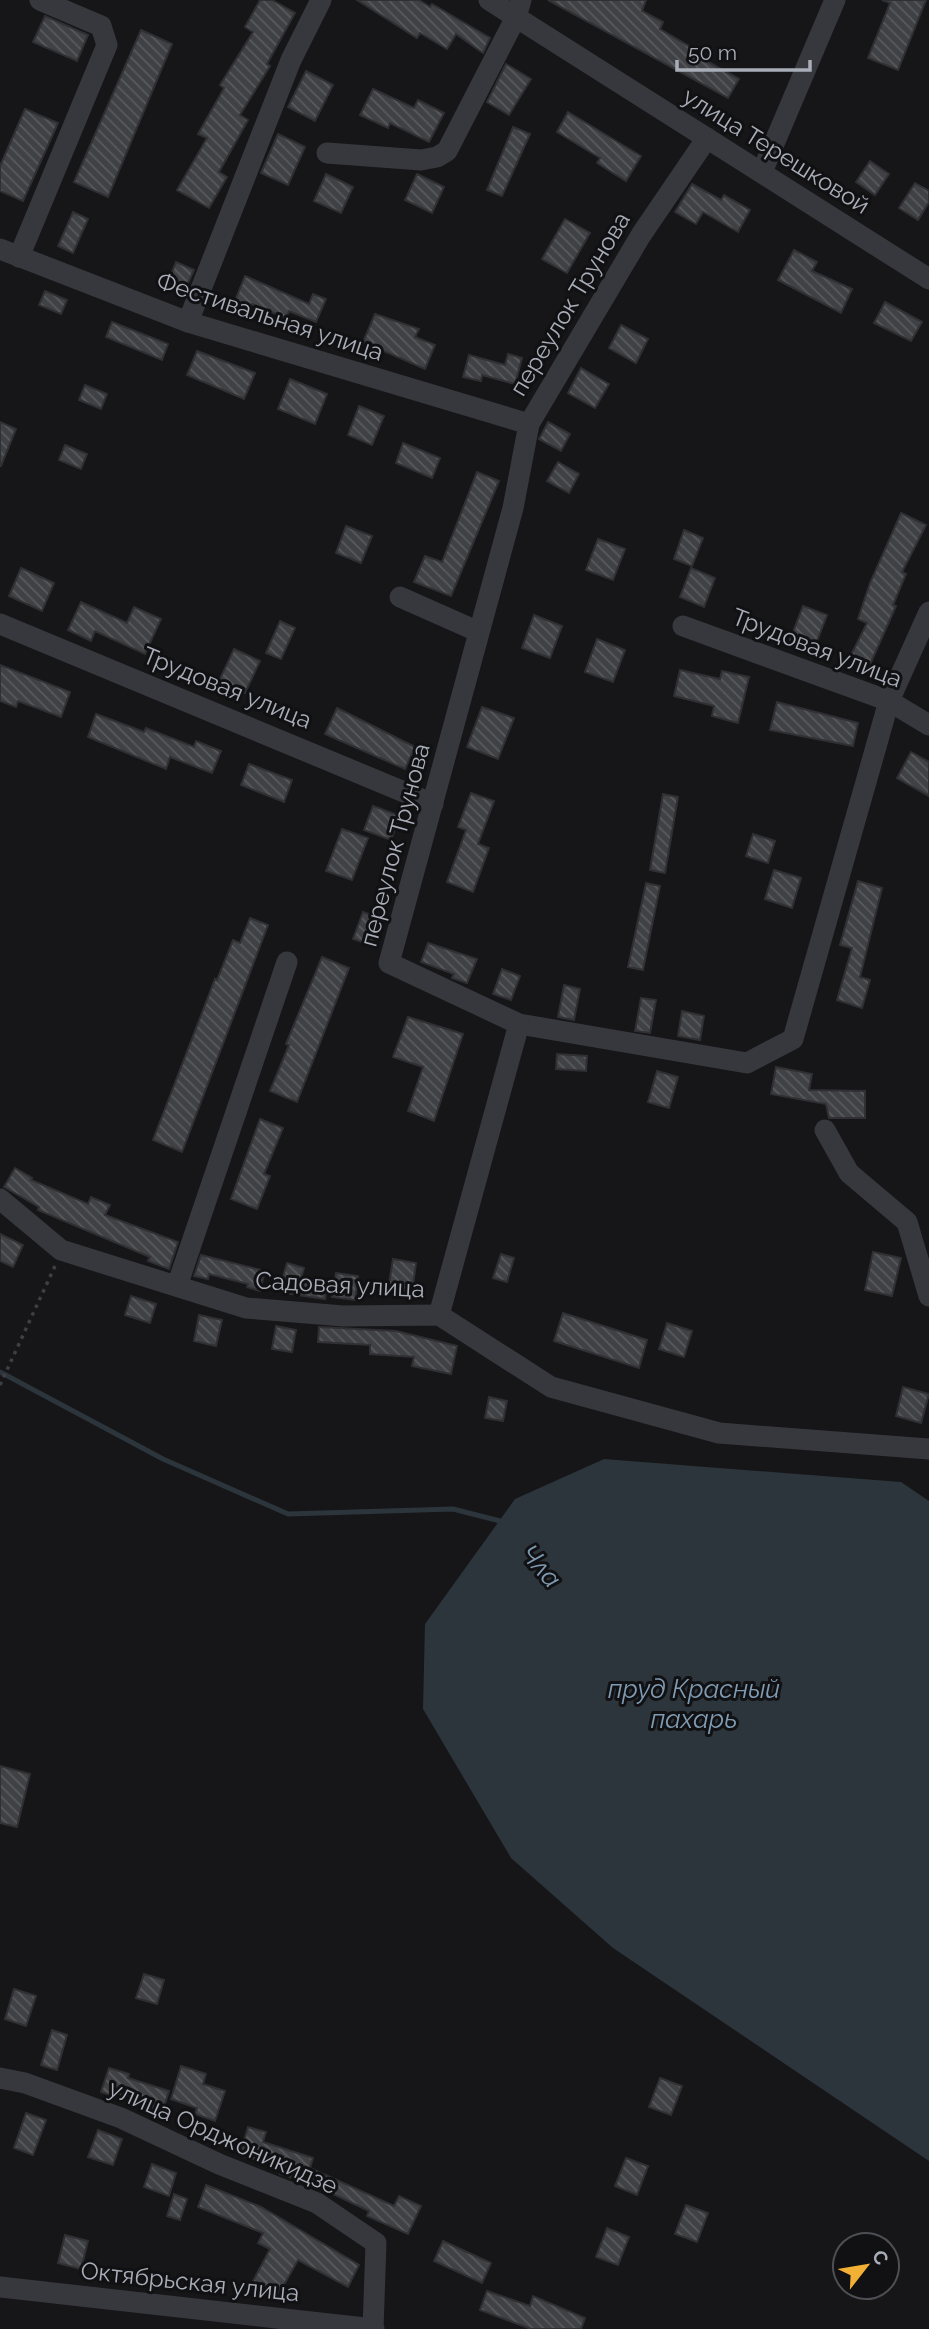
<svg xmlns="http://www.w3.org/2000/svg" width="929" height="2329" viewBox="0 0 929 2329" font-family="Raleway,sans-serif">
	<defs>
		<pattern id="building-back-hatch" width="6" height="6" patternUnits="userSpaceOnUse" patternTransform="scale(1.75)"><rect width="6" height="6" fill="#404145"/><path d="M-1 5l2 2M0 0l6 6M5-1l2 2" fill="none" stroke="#595a5e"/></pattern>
	</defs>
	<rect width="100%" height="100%" fill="#161618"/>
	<path fill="#2c353c" d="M604 1459 901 1482 929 1501V2161L613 1948 511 1858 423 1709 425 1624 515 1499Z"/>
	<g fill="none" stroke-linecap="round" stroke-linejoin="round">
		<path stroke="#2c353c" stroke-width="5" d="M0 1372 163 1459 288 1514 453 1509 504 1522"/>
	</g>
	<g fill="url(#building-back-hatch)" stroke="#303034" stroke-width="2">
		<path d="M260 0H272L295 13 267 64 270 66 240 115 248 120 219 172 227 177 209 208 177 190 207 138 198 134 224 88 220 85 253 32 245 27Z"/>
		<path d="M357 0H419L430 7 432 4 490 38 483 53 456 34 447 49 420 33 417 38Z"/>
		<path d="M548 0H646L642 11 663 22 660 29 692 48 690 52 739 79 728 98Z"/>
		<path d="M882 0H926L898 70 868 58 890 3Z"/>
		<path d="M45 16 88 35 77 61 33 42Z"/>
		<path d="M141 30 172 44 108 197 74 182Z"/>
		<path d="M506 64 531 79 509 115 487 102Z"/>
		<path d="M306 71 333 85 315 121 288 107Z"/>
		<path d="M373 89 414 108 418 100 444 113 429 142 390 123 388 128 360 115Z"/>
		<path d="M25 109 58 123 23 201 0 191V166Z"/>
		<path d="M568 112 641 156 626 181 597 163 600 158 557 132Z"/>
		<path d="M513 127 530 134 502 196 487 190Z"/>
		<path d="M278 134 305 147 288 185 261 173Z"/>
		<path d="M870 161 889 174 875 195 856 182Z"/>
		<path d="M326 174 353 187 341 213 314 201Z"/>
		<path d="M417 174 444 187 432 213 405 200Z"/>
		<path d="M915 183 929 191V202L918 220 899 208Z"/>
		<path d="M692 184 721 200 724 195 750 210 738 232 703 212 696 224 675 212Z"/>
		<path d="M73 212 88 219 73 253 58 246Z"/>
		<path d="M565 219 590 233 567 273 542 259Z"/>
		<path d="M794 250 817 262 812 271 852 289 841 313 778 280Z"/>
		<path d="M176 262 194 270 184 292 167 284Z"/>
		<path d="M245 276 309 304 313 294 326 299 316 322 289 311 286 318 252 304 249 310 234 303Z"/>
		<path d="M45 291 67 300 61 314 39 305Z"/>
		<path d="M885 302 922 322 911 341 874 323Z"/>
		<path d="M375 314 419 329 415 337 435 345 425 369 363 342Z"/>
		<path d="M112 322 168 344 162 360 106 337Z"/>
		<path d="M621 325 648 339 636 363 609 348Z"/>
		<path d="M197 351 255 373 244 399 187 375Z"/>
		<path d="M508 354 522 358 515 384 482 375 481 381 463 377 469 355 505 365Z"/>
		<path d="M581 368 609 384 595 408 568 393Z"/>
		<path d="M290 379 327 394 315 424 278 409Z"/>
		<path d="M85 385 107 394 101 409 79 400Z"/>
		<path d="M359 406 384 416 372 445 348 435Z"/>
		<path d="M0 422 16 429 1 466H0Z"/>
		<path d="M548 422 570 434 561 451 539 439Z"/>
		<path d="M403 443 440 458 432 478 396 463Z"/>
		<path d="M65 445 87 454 81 469 59 460Z"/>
		<path d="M558 462 579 474 569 493 547 481Z"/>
		<path d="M477 472 499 481 451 596 414 582 425 556 442 562Z"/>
		<path d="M901 513 926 525 902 572 906 574 893 605 896 606 868 669 849 659 867 623 858 619 870 583Z"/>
		<path d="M346 526 372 536 361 563 336 553Z"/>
		<path d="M684 530 703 538 692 566 674 559Z"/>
		<path d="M598 539 625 549 613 580 586 570Z"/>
		<path d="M21 568 54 583 42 611 9 596Z"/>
		<path d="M691 568 715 578 704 607 680 597Z"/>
		<path d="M81 602 127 623 134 607 161 619 145 654 95 631 91 641 68 630Z"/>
		<path d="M803 606 827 615 814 649 790 640Z"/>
		<path d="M534 615 562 626 550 658 522 648Z"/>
		<path d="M280 621 295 628 281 659 266 653Z"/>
		<path d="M597 639 625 650 613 682 585 672Z"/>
		<path d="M234 649 260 661 245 693 219 681Z"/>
		<path d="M0 665 70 692 61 717 18 701 16 707 0 701Z"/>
		<path d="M680 670 720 679 722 671 749 677 738 723 712 716 714 706 674 696Z"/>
		<path d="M777 702 858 723 853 746 770 730Z"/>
		<path d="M482 707 514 718 498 759 467 747Z"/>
		<path d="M337 708 415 747 405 769 325 734Z"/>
		<path d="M96 714 144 732 146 728 194 747 196 741 221 751 212 773 170 757 166 769 88 737Z"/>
		<path d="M911 752 929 762V796L897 778Z"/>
		<path d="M249 764 292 780 284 802 241 785Z"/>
		<path d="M471 793 494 801 478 844 489 848 473 892 447 882 466 830 458 827Z"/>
		<path d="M663 794 678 797 665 873 650 870Z"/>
		<path d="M373 806 400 816 391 840 364 830Z"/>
		<path d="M342 829 368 838 352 880 326 871Z"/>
		<path d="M753 834 775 841 768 863 746 856Z"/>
		<path d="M774 870 801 878 792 908 765 899Z"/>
		<path d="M858 881 882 888 860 977 870 980 862 1008 837 1000 852 948 840 945Z"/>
		<path d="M646 883 660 886 643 970 628 967Z"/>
		<path d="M363 912 381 919 371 945 353 939Z"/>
		<path d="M250 918 268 925 182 1152 153 1140 215 979 217 980 233 940 240 943Z"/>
		<path d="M428 943 477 959 467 983 452 978 454 974 421 962Z"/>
		<path d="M322 957 349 968 297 1102 270 1091 289 1045 286 1044Z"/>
		<path d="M502 969 520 976 511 1000 493 994Z"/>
		<path d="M564 985 580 989 574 1020 558 1017Z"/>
		<path d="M641 998 656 1000 650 1033 635 1031Z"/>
		<path d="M682 1011 704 1016 700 1040 678 1036Z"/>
		<path d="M408 1017 463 1034 434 1121 408 1111 423 1067 393 1057Z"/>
		<path d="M557 1054 587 1056 586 1071 556 1069Z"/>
		<path d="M776 1067 812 1074 809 1090 865 1091V1118H829L826 1104 771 1094Z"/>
		<path d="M657 1071 678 1077 669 1108 648 1102Z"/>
		<path d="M260 1119 283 1128 264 1174 270 1176 257 1209 231 1199Z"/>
		<path d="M15 1168 32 1178 31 1180 88 1204 91 1197 110 1205 105 1215 178 1242 169 1269 148 1261 150 1257 38 1210 39 1207 4 1187Z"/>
		<path d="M0 1234 23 1245 13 1267 0 1261Z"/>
		<path d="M873 1252 901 1258 892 1296 865 1290Z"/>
		<path d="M501 1254 514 1258 507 1282 493 1278Z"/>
		<path d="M201 1255 265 1271 260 1291 247 1287 248 1284 209 1274 208 1279 194 1276Z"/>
		<path d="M393 1259 416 1263 412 1293 388 1290Z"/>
		<path d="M287 1263 304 1268 300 1282 327 1286 325 1299 284 1293 285 1288 280 1287Z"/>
		<path d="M336 1273 358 1276 355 1300 332 1297Z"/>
		<path d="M131 1296 156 1304 150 1323 125 1315Z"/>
		<path d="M563 1313 647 1340 639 1368 554 1341Z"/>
		<path d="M199 1315 222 1320 216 1346 194 1341Z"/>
		<path d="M667 1323 692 1331 684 1357 659 1349Z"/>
		<path d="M276 1326 296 1330 292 1352 272 1349Z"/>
		<path d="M319 1327 396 1331 457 1346 451 1374 412 1366 414 1357 370 1354V1345L318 1342Z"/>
		<path d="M903 1387 929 1394 921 1423 896 1416Z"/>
		<path d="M489 1397 507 1401 503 1421 485 1418Z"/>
		<path d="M0 1766 30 1774 17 1827 0 1823Z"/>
		<path d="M144 1974 164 1980 157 2004 136 1998Z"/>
		<path d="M14 1989 36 1996 26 2026 5 2019Z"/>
		<path d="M52 2030 67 2035 57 2070 41 2065Z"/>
		<path d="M181 2066 206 2074 203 2084 225 2091 215 2121 195 2114 197 2108 171 2099Z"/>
		<path d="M109 2068 129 2074 128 2078 169 2091 162 2113 101 2092Z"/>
		<path d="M660 2078 682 2086 671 2115 649 2107Z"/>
		<path d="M26 2113 46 2120 33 2155 14 2148Z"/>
		<path d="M248 2127 266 2132 263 2142 313 2158 310 2168 394 2206 399 2196 421 2206 408 2234 367 2216 369 2211 327 2191 328 2189 280 2174 282 2168 240 2155Z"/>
		<path d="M98 2130 122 2139 113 2165 88 2157Z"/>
		<path d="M626 2158 648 2166 637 2195 615 2186Z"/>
		<path d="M152 2164 176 2173 169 2196 144 2187Z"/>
		<path d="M206 2185 261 2207 359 2265 348 2287 298 2260 277 2297 252 2283 270 2249 258 2243 263 2233 198 2207Z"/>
		<path d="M174 2194 187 2199 180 2220 167 2216Z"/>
		<path d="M686 2205 708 2213 697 2242 675 2234Z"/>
		<path d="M607 2228 629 2237 618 2265 596 2257Z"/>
		<path d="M65 2235 88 2241 81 2269 58 2263Z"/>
		<path d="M443 2241 491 2263 482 2283 434 2261Z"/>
		<path d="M487 2291 530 2306 533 2296 585 2318 581 2329H531L480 2310Z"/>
	</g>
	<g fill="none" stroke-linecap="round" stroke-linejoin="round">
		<path stroke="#3d3f44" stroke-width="3.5" stroke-dasharray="3.5 5" stroke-linecap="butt" d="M0 1385 55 1266"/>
		<g stroke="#37383d" stroke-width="21">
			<path d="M489 0 929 279"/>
			<path d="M707 138 641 235 529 424 513 508 389 963 519 1024 747 1063 793 1039 889 701 929 612"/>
			<path d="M327 153 421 160 437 157 447 151 516 17 521 0"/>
			<path d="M762 172 835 0"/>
			<path d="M0 249 188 322 529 424"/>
			<path d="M19 257 107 45 101 26 40 0"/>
			<path d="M188 322 291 60 321 0"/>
			<path d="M400 597 479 632"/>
			<path d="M0 624 433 804"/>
			<path d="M683 626 889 701 929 725"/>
			<path d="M825 1130 849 1173 907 1222 929 1296"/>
			<path d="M0 1199 61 1250 246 1308 343 1316 439 1315 551 1387 719 1433 929 1449"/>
			<path d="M177 1286 287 962"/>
			<path d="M439 1315 519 1024"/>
			<path d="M0 2078 25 2083 121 2118 219 2164 317 2203 376 2243 373 2329"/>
			<path d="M0 2287 374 2329"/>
		</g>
	</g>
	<g text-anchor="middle" stroke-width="6" stroke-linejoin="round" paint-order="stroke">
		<g font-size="24" fill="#a8adb8" stroke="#111113">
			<text transform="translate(776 151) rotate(32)" y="8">улица Терешковой</text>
			<text transform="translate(570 304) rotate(-59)" y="8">переулок Трунова</text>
			<text transform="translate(270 317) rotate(18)" y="8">Фестивальная улица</text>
			<text transform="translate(817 648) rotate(21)" y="8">Трудовая улица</text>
			<text transform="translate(227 688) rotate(22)" y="8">Трудовая улица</text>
			<text transform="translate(395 845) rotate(-75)" y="8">переулок Трунова</text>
			<text transform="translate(340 1285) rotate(3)" y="8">Садовая улица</text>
			<text transform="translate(223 2137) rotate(24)" y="8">улица Орджоникидзе</text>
			<text transform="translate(190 2282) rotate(6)" y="8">Октябрьская улица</text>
		</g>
		<g font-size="26" font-style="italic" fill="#7f9bb3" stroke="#111113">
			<text transform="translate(541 1566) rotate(49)" y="9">Чла</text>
			<text x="694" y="1698">пруд Красный<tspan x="694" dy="30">пахарь</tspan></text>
		</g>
	</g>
	<g transform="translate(866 2266) rotate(59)"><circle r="33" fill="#111113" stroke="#4d4f55" stroke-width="2"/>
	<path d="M0-5L12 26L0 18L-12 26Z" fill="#f2b134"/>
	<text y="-10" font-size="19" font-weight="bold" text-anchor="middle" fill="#a8adb8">С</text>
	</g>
	<path d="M677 60v10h133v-10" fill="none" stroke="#a8adb8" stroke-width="3.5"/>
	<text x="688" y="60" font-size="21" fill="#a8adb8" stroke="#111113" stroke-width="5" paint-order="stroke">50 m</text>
</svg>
